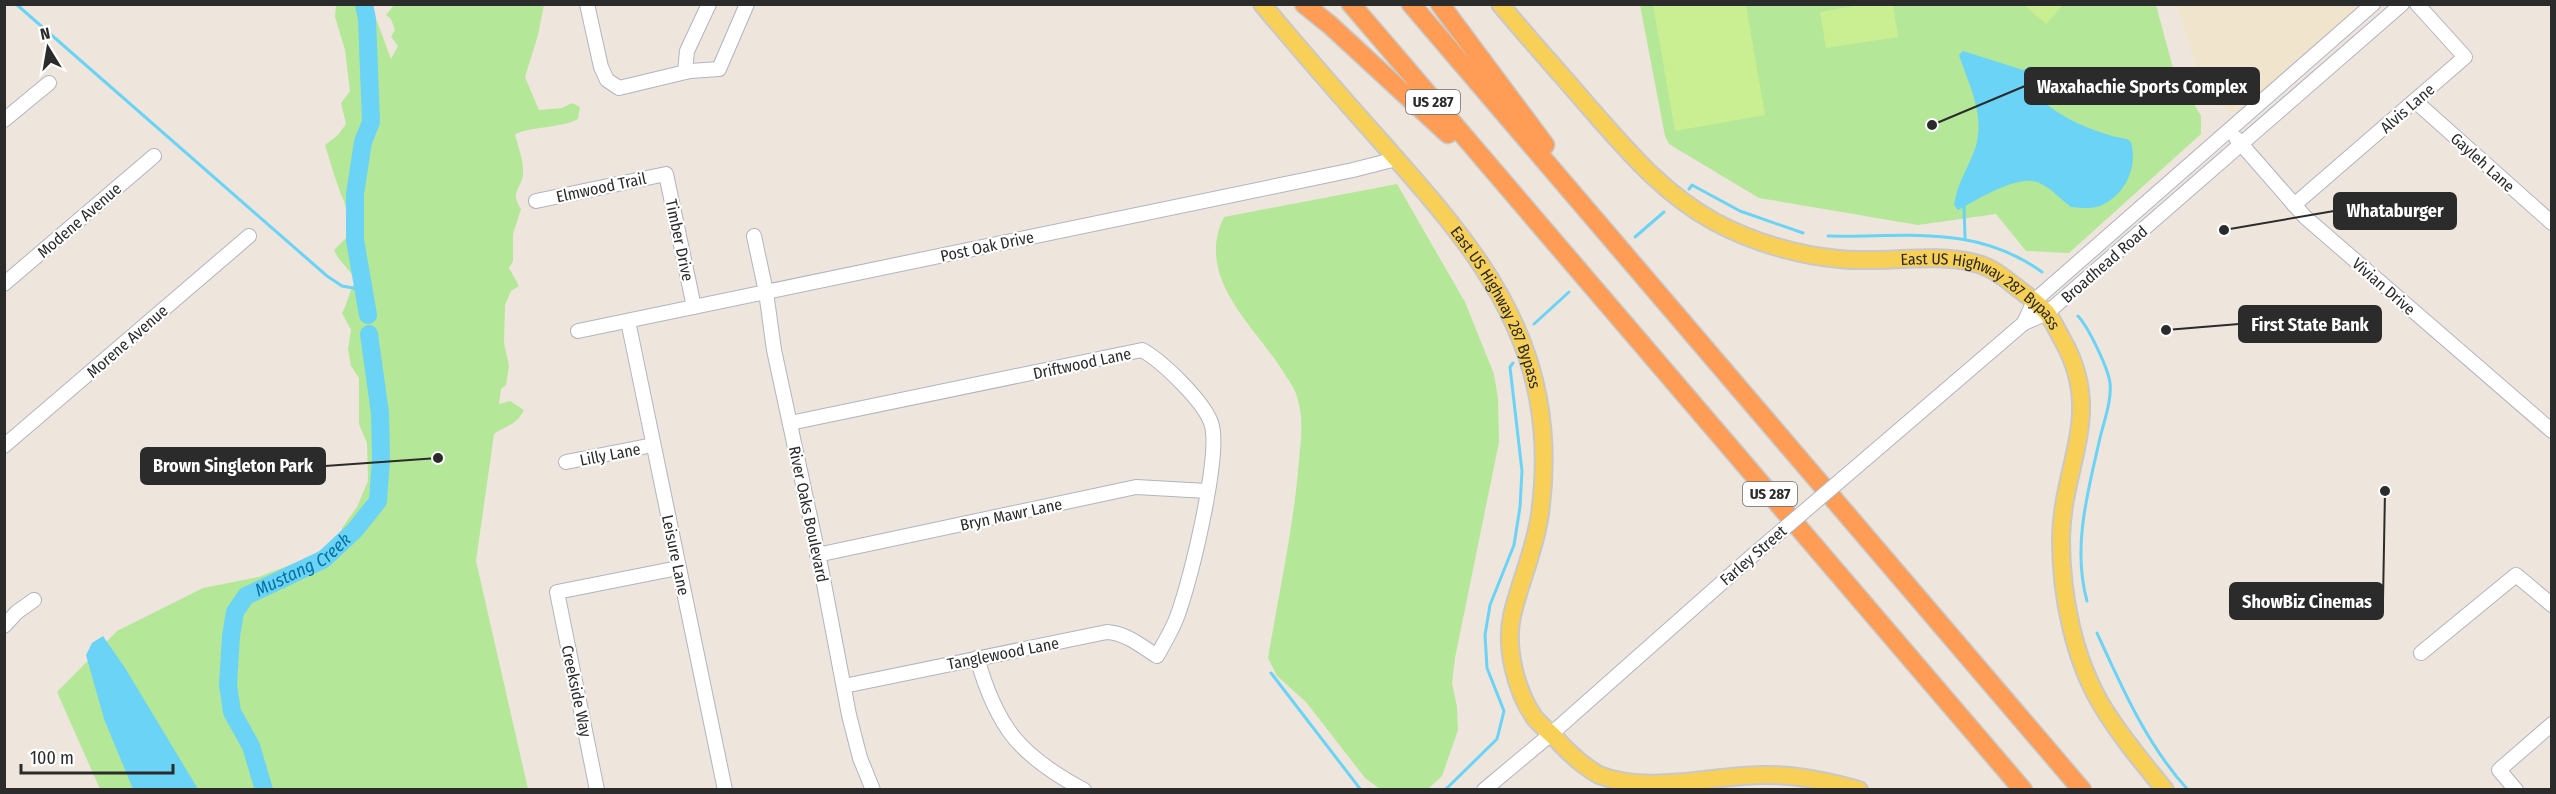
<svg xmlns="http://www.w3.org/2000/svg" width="2556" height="794" viewBox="0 0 2556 794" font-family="'Fira Sans Condensed',sans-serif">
	<rect width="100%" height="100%" fill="#eee6dd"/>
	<path fill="#f0e4cc" d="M2176 5V4L2362 5 2243 108 2231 113 2220 105 2204 83 2193 58Z"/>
	<g fill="#b4e797">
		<path d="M336 5H374V13L391 59 398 46 391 37 395 30 391 19 386 15 394 5H544L538 35 525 77 539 110 562 108 572 103 580 107 578 119C563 128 524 127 515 135 518 146 524 162 523 174 522 189 509 191 521 209L513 234V261L509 268 519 286 511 291 505 305 504 343 509 366 506 385 501 389 499 404 510 401 524 410C515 427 507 424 494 434L476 561 528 789H100L57 692 117 631 203 588 258 577 355 541 384 498 385 493H382C374 511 362 528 347 541L341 536 342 528 357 507 368 481 367 443 359 424V378L351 366 348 349 351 330 342 313C349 300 348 293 356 281 350 269 339 262 334 250L349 235C346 224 347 209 344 201 336 183 331 164 325 145L338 135 346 124 341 103 350 91 345 50 335 17Z"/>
		<path d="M1640 5H2156L2173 68 2201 116V134L2069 253 2026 251 1996 214 1918 225 1759 198 1669 144 1665 136Z"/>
		<path d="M1397 184 1465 302 1494 374 1498 398 1499 442 1455 658 1452 683 1457 707 1458 730 1442 776 1428 789H1380L1365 778 1306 702 1277 676 1268 658C1279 592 1294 526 1299 460 1301 439 1304 417 1297 397 1295 388 1288 380 1284 373 1255 326 1194 278 1224 217Z"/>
	</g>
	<g fill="#c9ef92">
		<path d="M1865 4 1893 5 1898 37 1826 48 1820 12Z"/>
		<path d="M1653 5H1746L1765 115 1675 131Z"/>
		<path d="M2024 5H2063L2046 24Z"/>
	</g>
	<g fill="#6bd3f5">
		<path d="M1963 51 2023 70 2031 66 2027 82C2043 112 2095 134 2127 139L2131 142C2138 168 2125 195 2100 206 2091 209 2080 208 2071 207 2060 199 2051 187 2037 182 2016 175 1977 200 1958 210L1954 205C1957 184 1968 168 1975 149 1986 115 1969 86 1959 55Z"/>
		<path d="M103 636 125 668 198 789H133L104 719 86 655 92 643Z"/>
	</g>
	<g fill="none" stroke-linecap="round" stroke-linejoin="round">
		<g stroke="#6bd3f5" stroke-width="3">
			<path d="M16 4 327 276 342 286 364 290"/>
			<path d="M1689 189 1692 185 1740 211 1803 233"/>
			<path d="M1964 206 1965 238"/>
			<path d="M1828 236C1905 238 1974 223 2042 272"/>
			<path d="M1635 237 1664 212"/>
			<path d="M2078 316C2089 328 2108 368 2110 383 2112 400 2104 421 2100 438 2088 491 2072 547 2087 601"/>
			<path d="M1534 324 1569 292"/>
			<path d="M2097 633C2122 688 2147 745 2188 790"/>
			<path d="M1271 673 1361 790"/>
			<path d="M1445 790 1497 739 1504 711 1487 668 1485 635 1490 605 1514 545 1520 507 1522 471 1510 367 1513 363"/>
		</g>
		<g stroke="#6bd3f5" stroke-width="18">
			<path d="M364 4 367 19 371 122 363 142 355 194V240L368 315"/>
			<path id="s1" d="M264 790 251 746 232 712 228 685 231 636 235 612 246 596 324 559 355 530 378 501 381 459 380 413 369 334"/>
		</g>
		<defs>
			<g id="minor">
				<path d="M587 4 601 67 607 80 619 88 690 71 719 69 747 4"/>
				<path d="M685 72 687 51 709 4"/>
				<path d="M2415 101 2552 223"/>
				<path d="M4 120 49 83"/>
				<path d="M2236 138 2305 217 2552 431"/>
				<path d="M536 201 666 174 694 307"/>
				<path d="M2294 205 2465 57 2417 4"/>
				<path d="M754 236 766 292 774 350 821 568 849 715 860 758 873 790"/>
				<path d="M4 284 154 156"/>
				<path d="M628 321 725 790"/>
				<path d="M2024 323 2034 301 2373 4"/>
				<path d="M578 331 1353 170 1396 159"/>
				<path d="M790 423 1142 350C1162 361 1207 404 1212 426 1220 459 1189 591 1174 624 1169 635 1163 645 1157 656 1141 646 1126 633 1107 632L844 686"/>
				<path d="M4 446 249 236"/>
				<path d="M1869 456 2024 323 2047 313 2402 4"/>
				<path d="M566 462 653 445"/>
				<path d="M817 555 1136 487 1207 491"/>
				<path d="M4 626 17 612 34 600"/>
				<path d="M2421 653 2516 575 2552 605"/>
				<path d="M977 658C997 728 1020 756 1084 790"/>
				<path d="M597 790 557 592 678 568"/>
				<path d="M1484 790 1551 734 1752 556"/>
				<path d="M2516 790 2499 770 2552 724"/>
			</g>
			<g id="major">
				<path id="s2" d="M1262 4C1302 52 1343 99 1385 146 1451 221 1519 296 1538 398 1545 435 1545 477 1540 514 1535 550 1520 581 1512 616 1505 647 1516 691 1534 717 1541 726 1551 733 1559 742 1571 755 1583 766 1599 775 1648 794 1709 776 1761 775 1793 774 1828 781 1859 790"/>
				<path id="s3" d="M1500 4C1529 39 1560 73 1589 107 1627 150 1663 194 1715 222 1752 242 1797 255 1839 259 1883 264 1931 252 1975 263 1992 267 2006 279 2020 290 2029 297 2039 304 2047 313 2053 321 2057 330 2062 339 2105 414 2062 463 2061 539 2061 596 2074 661 2104 709 2122 738 2143 763 2165 790"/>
			</g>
			<g id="highway">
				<path d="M1304 4 1330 25 1448 134"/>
				<path d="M1351 4 2023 790"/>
				<path d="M1411 4 2082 790"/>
				<path d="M1440 4 1545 145"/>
			</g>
		</defs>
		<use href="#minor" stroke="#b1b4c0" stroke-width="16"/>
		<use href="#major" stroke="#c8c8c8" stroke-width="20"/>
		<use href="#highway" stroke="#c8c8c8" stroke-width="21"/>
		<use href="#minor" stroke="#fff" stroke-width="14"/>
		<use href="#major" stroke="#f8d058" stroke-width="16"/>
		<use href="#highway" stroke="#ff9d57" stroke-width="18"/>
		<defs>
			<path id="minor-bridge" d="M1752 556 1869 456"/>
		</defs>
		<use href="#minor-bridge" stroke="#b1b4c0" stroke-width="16" stroke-linecap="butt"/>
		<use href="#minor-bridge" stroke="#fff" stroke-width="14"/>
	</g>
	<g text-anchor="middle" stroke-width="4.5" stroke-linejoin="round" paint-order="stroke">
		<g fill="#fff" stroke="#6b6b6b" stroke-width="1.5">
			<rect x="1406" y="90" width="54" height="24" rx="4.5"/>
			<rect x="1743" y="482" width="54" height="24" rx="4.5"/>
		</g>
		<g font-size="15" font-weight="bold" fill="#2b2b2b">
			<text x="1433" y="107">US 287</text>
			<text x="1770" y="499">US 287</text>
		</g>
		<g font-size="16" fill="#2b2b2b" stroke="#fff">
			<text transform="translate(2407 108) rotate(-41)" y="6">Alvis Lane</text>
			<text transform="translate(2483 162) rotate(42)" y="6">Gayleh Lane</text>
			<text transform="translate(601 187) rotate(-12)" y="6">Elmwood Trail</text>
			<text transform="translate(79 220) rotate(-41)" y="6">Modene Avenue</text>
			<text transform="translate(680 240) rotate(78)" y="6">Timber Drive</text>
			<text transform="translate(987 246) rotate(-12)" y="6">Post Oak Drive</text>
			<text transform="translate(2104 264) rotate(-41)" y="6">Broadhead Road</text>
			<text transform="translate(2384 286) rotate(41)" y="6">Vivian Drive</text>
			<text dy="6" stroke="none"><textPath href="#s3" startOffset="590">East US Highway 287 Bypass</textPath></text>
			<text dy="6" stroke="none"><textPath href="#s2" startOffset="386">East US Highway 287 Bypass</textPath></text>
			<text transform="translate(127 341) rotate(-41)" y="6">Morene Avenue</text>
			<text transform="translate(1082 363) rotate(-12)" y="6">Driftwood Lane</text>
			<text transform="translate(610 454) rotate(-11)" y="6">Lilly Lane</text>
			<text transform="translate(809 514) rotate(78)" y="6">River Oaks Boulevard</text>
			<text transform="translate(1011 514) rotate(-12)" y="6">Bryn Mawr Lane</text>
			<text transform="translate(676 555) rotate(78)" y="6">Leisure Lane</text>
			<text transform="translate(1753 555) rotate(-41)" y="6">Farley Street</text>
			<text transform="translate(1003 653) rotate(-11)" y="6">Tanglewood Lane</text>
			<text transform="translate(577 691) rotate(78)" y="6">Creekside Way</text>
		</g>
		<g font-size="18" font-style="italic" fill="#0771a4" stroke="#fff">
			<text dy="6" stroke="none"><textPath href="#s1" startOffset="270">Mustang Creek</textPath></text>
		</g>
	</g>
	<path fill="none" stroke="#2b2b2b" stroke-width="2" d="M1932 125L2025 86M2224 230L2334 211M2166 330L2239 324M438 458L325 466M2385 491L2383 601"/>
	<g fill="#2b2b2b" stroke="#fff" stroke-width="2">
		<circle cx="1932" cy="125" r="6"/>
		<circle cx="2224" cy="230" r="6"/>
		<circle cx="2166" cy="330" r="6"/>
		<circle cx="438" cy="458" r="6"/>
		<circle cx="2385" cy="491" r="6"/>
	</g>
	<g fill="#2b2b2b" stroke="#2b2b2b" stroke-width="2">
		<rect x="2025" y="68" width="234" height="36" rx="6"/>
		<rect x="2334" y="193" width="122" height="36" rx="6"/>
		<rect x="2239" y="306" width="142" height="36" rx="6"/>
		<rect x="141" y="448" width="184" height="36" rx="6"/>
		<rect x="2230" y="583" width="153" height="36" rx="6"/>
	</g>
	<g font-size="18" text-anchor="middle" font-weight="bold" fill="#fff">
		<text x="2142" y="93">Waxahachie Sports Complex</text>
		<text x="2395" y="217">Whataburger</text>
		<text x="2310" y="331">First State Bank</text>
		<text x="233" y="472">Brown Singleton Park</text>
		<text x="2307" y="608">ShowBiz Cinemas</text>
	</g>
	<rect width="2556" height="794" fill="none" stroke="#2b2b2b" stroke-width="12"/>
	<g transform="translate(48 48) rotate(349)" stroke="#ffffff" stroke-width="4.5" paint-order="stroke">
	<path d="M0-4.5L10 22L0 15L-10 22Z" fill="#2b2b2b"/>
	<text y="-9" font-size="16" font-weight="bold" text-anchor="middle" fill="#2b2b2b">N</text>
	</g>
	<path d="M21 764v9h152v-9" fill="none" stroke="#2b2b2b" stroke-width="3"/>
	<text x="30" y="764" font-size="18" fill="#2b2b2b" stroke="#ffffff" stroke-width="4.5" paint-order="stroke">100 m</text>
</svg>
